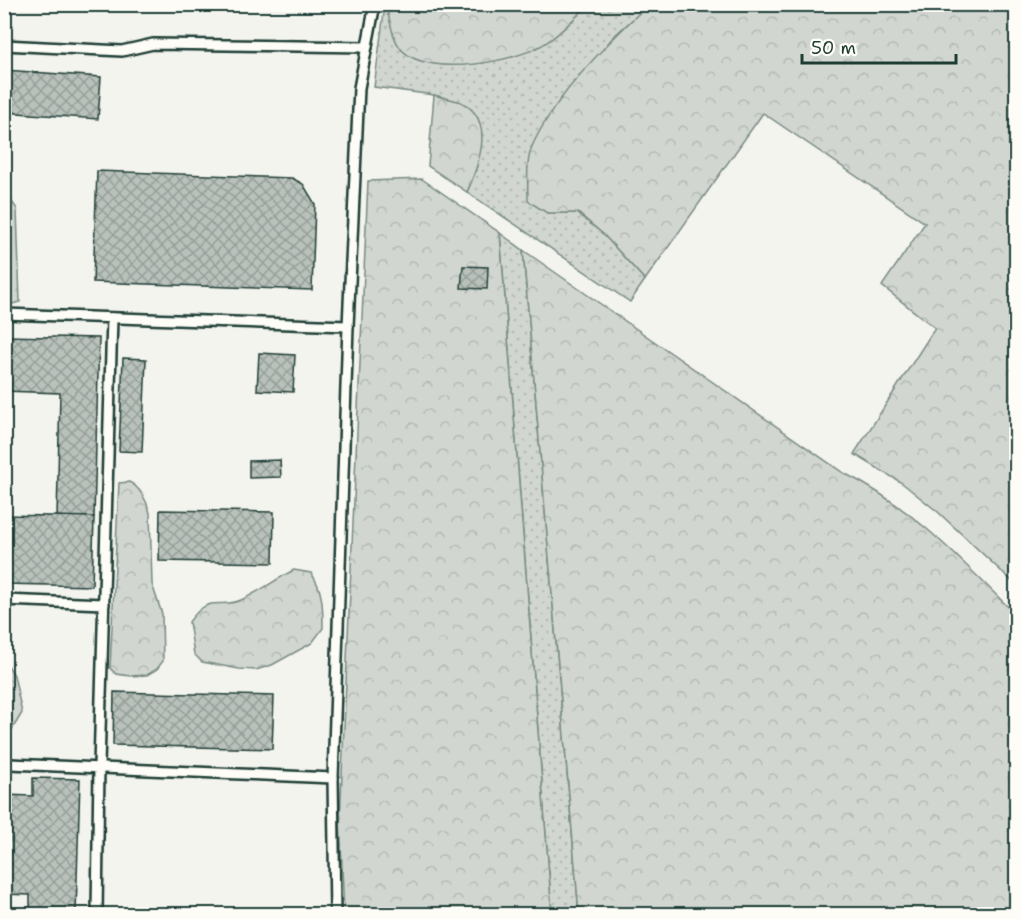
<svg xmlns="http://www.w3.org/2000/svg" width="1021" height="919" viewBox="0 0 1021 919" font-family="'Shantell Sans',sans-serif">
	<defs>
		<pattern id="grass-dots" width="8" height="8" patternUnits="userSpaceOnUse" patternTransform="scale(1.5)"><rect width="8" height="8" fill="#d1d6d1"/><path d="M2 2h.1M6 6h.1" fill="none" stroke="#b3b9b4" stroke-width="1.8" stroke-linecap="round"/></pattern>
		<pattern id="forest-crowns" width="20" height="18" patternUnits="userSpaceOnUse" patternTransform="scale(1.5)"><rect width="20" height="18" fill="#d1d6d1"/><path d="M2 6a3 3 0 1 1 6 0M12 15a3 3 0 1 1 6 0" fill="none" stroke="#b3b9b4"/></pattern>
		<pattern id="building-cross-hatch" width="8" height="8" patternUnits="userSpaceOnUse" patternTransform="scale(1.5)"><rect width="8" height="8" fill="#b9c1bb"/><path d="M0 0l8 8M0 8l8-8" fill="none" stroke="#969e99"/></pattern>
	</defs>
	<rect width="100%" height="100%" fill="#f4f4ef"/>
	<filter id="ink" filterUnits="userSpaceOnUse"><feTurbulence type="fractalNoise" baseFrequency=".0167" numOctaves="2"/><feDisplacementMap in="SourceGraphic" scale="12" xChannelSelector="R" yChannelSelector="G"/><feConvolveMatrix kernelMatrix="1 2 1 2 8 2 1 2 1" color-interpolation-filters="sRGB"/></filter>
	<g filter="url(#ink)">
		<g fill="url(#grass-dots)" stroke="#788a82" stroke-width="1.5">
			<path d="M385 5C394 16 391 38 402 50 428 78 518 62 547 42 562 32 575 17 588 5H649L614 36 566 95 547 213H577L603 234 645 280 630 302 467 192 478 166 461 102 434 95 374 87Z"/>
			<path d="M500 233 523 250 579 914H552Z"/>
		</g>
		<g fill="url(#forest-crowns)" stroke="#788a82" stroke-width="1.5">
			<path d="M649 4 1016 5V585L938 512 902 483 854 454 935 328 882 286 925 223 763 113 645 280 603 234 578 213H547L528 201C528 182 525 159 534 142 557 94 610 40 649 4Z"/>
			<path d="M386 5V4L588 5C575 17 562 32 547 42 518 62 430 78 403 51 392 41 390 19 386 5Z"/>
			<path d="M434 95C442 98 454 99 461 102 497 120 478 166 467 192L428 166Z"/>
			<path d="M422 179 500 233 552 914H344L340 819 368 181Z"/>
			<path d="M5 192 17 209 20 302 5 306Z"/>
			<path d="M523 250 842 472C913 507 961 560 1016 615V914H579Z"/>
			<path d="M129 482C140 487 147 501 150 513L152 584 162 614 163 661 157 669 147 675 130 676 116 674 110 668 119 483Z"/>
			<path d="M294 570 311 573C323 589 323 608 323 628L312 643 272 665 256 670 239 669 202 662 194 654 189 622C210 592 218 610 241 600 259 592 276 579 294 570Z"/>
			<path d="M4 659 14 675 22 713 5 741Z"/>
		</g>
		<g fill="url(#building-cross-hatch)" stroke="#1f3d34" stroke-width="1.5">
			<path d="M4 70 101 77 98 119 4 112Z"/>
			<path d="M97 171 292 178 303 184 315 204 312 290 93 282Z"/>
			<path d="M463 266 488 267 487 289 461 288Z"/>
			<path d="M4 336 99 338 94 517H57L60 393 4 391Z"/>
			<path d="M259 353 295 355 293 392 257 390Z"/>
			<path d="M123 358 146 359 142 452 119 451Z"/>
			<path d="M280 460 281 477 249 478V461Z"/>
			<path d="M160 510 274 512 273 563 159 561Z"/>
			<path d="M4 515 94 517 92 586 4 584Z"/>
			<path d="M114 692 274 696 272 749 113 745Z"/>
			<path d="M33 778 80 779 76 913 30 912V895L4 894V795L33 796Z"/>
		</g>
		<g fill="none" stroke-linecap="round" stroke-linejoin="round">
			<defs>
				<g id="service">
					<path d="M4 45 122 51 153 44 367 47"/>
					<path d="M4 314 348 326"/>
					<path d="M4 600 104 604"/>
					<path d="M10 764 333 778"/>
					<path d="M97 914 99 766 112 318"/>
					<path d="M335 914 333 778 348 326 359 88 375 4"/>
				</g>
			</defs>
			<use href="#service" stroke="#1f3d34" stroke-width="14"/>
			<use href="#service" stroke="#fdfcf7" stroke-width="9"/>
		</g>
	</g>
	<rect width="1021" height="919" fill="none" stroke="#fdfcf7" stroke-width="24"/>
	<rect x="12" y="12" width="997" height="895" fill="none" stroke="#1f3d34" stroke-width="2" filter="url(#ink)"/>
	<path d="M802 54v9h154v-9" fill="none" stroke="#1f3d34" stroke-width="3"/>
	<text x="811" y="54" font-size="18" fill="#1f3d34" stroke="#fdfcf7" stroke-width="4.5" paint-order="stroke">50 m</text>
</svg>
